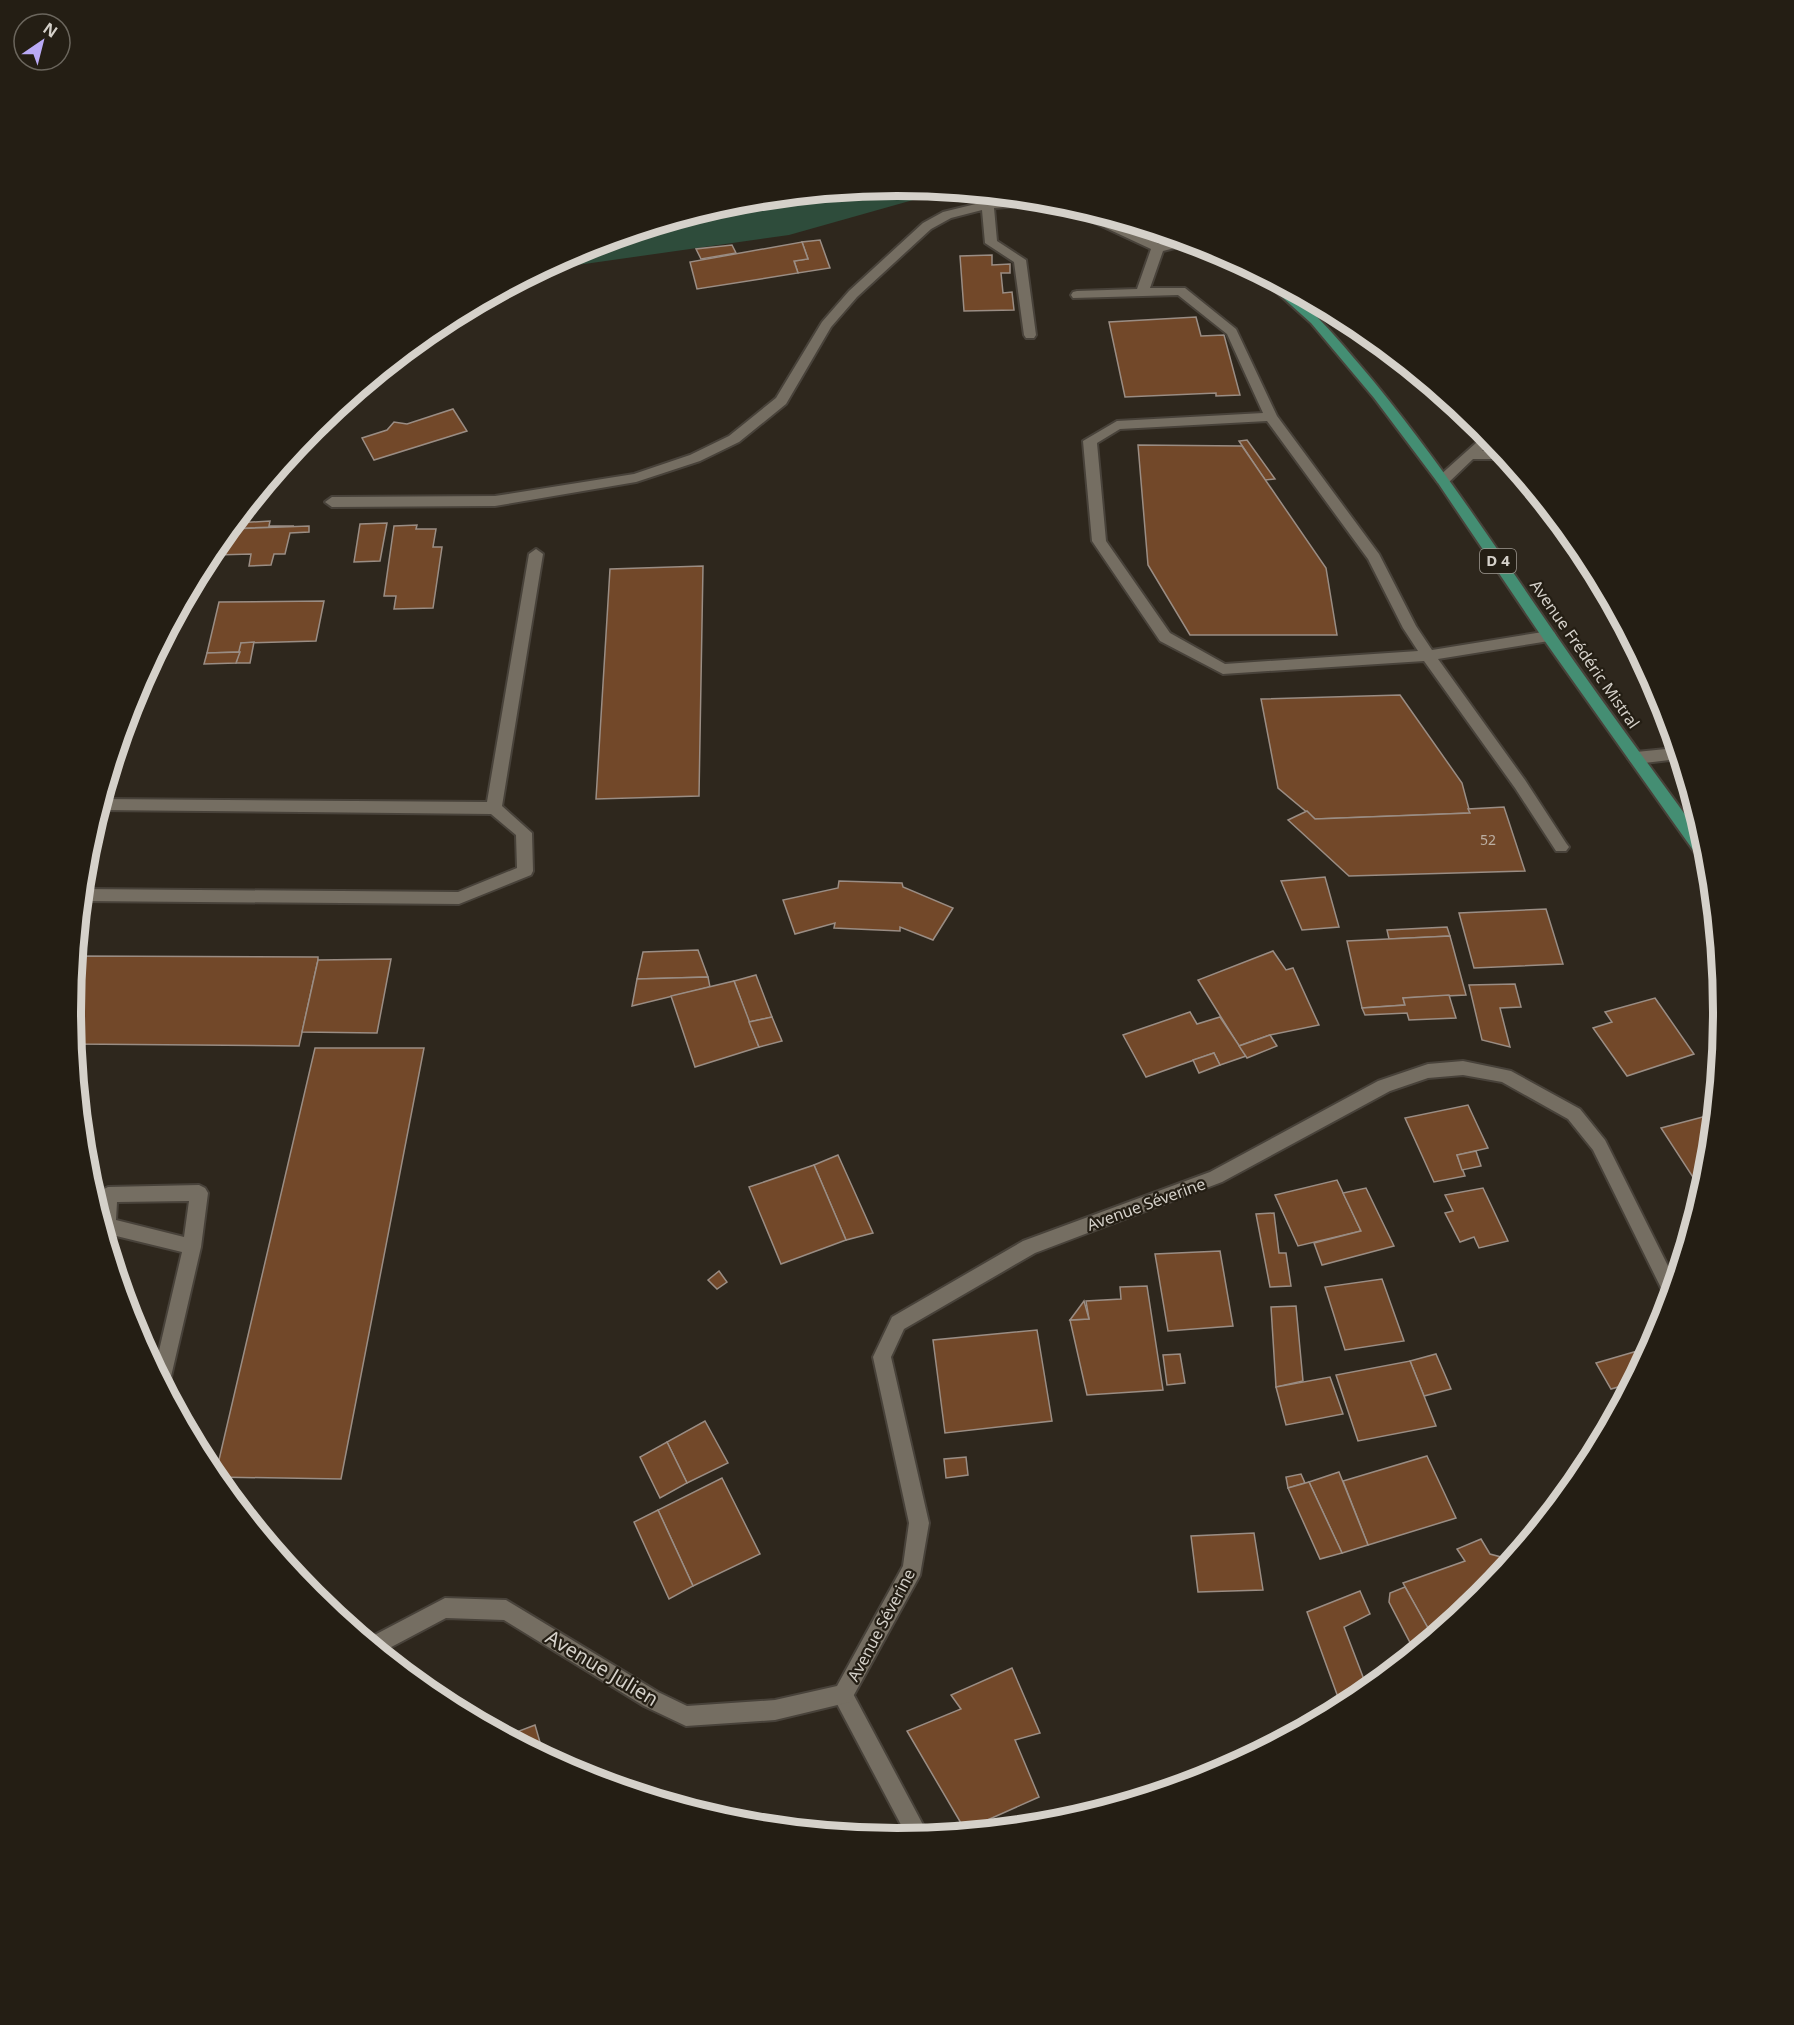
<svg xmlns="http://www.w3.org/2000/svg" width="1794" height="2025" viewBox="0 0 1794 2025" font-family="'Noto Sans',sans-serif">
	<rect width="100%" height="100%" fill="#2e271d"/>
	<path fill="#2e4c3b" d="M897 186 945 191 789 235 542 270 581 249 736 202Z"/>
	<g fill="#724829" stroke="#9a8d84" stroke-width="1.5">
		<path d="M820 240 830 268 798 273 794 261 808 259 802 242Z"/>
		<path d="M802 242 808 259 794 261 798 273 697 289 690 262Z"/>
		<path d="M732 245 736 253 701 259 696 249Z"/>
		<path d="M992 255V265L1010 264V273H1001L1003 293 1012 292 1014 310 964 311 960 256Z"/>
		<path d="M1196 317 1201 336 1224 335 1240 395 1216 396V393L1125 397 1109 322Z"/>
		<path d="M453 409 467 431 374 460 362 438 387 430 394 422 407 424Z"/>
		<path d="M1247 440 1275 479 1265 480 1239 441Z"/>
		<path d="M1138 445 1242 446 1326 568 1337 635H1190L1148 565Z"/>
		<path d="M270 521 269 526H294L230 529 235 523Z"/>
		<path d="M387 523 380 561 354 562 360 524Z"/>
		<path d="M417 525 416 529H436L433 547H442L433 608 394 609 396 596H384L394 526Z"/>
		<path d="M309 526V532L290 533 285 554H274L271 565 249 566 251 554 216 555 218 543 230 529Z"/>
		<path d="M703 566 699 796 596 799 610 569Z"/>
		<path d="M324 601 316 641 241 643 240 652 207 653 219 602Z"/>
		<path d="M254 642 250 663H236L241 643Z"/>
		<path d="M240 652 236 663 204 664 207 653Z"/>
		<path d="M1400 695 1462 783 1470 813 1315 819 1278 788 1261 699Z"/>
		<path d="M1504 807 1525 871 1349 876 1288 820 1307 811 1315 819 1470 813 1468 809Z"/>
		<path d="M1325 877 1339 927 1302 930 1281 881Z"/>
		<path d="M839 881 902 883 903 887 953 908 933 940 900 927V931L834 928 835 923 795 934 783 900 838 888Z"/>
		<path d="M1546 909 1563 964 1474 968 1459 913Z"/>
		<path d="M1447 927 1450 936 1389 939 1387 930Z"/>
		<path d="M1450 936 1466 995 1403 998 1405 1005 1362 1008 1347 941Z"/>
		<path d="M698 950 708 977 637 979 643 952Z"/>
		<path d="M1273 951 1286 970 1293 968 1319 1025 1270 1035 1239 1046 1198 980Z"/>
		<path d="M76 956 318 957V960L299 1046 74 1044 71 1012Z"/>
		<path d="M391 959 377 1033 302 1032 318 960Z"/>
		<path d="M756 975 772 1017 749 1022 734 981Z"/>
		<path d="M708 977 710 987 632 1006 637 979Z"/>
		<path d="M734 981 759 1047 695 1067 671 996Z"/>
		<path d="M1515 984 1521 1007 1500 1008 1510 1047 1482 1040 1469 985Z"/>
		<path d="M1449 995 1456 1018 1409 1020 1407 1013 1365 1015 1362 1008 1405 1005 1403 998Z"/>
		<path d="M1655 998 1694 1054 1627 1076 1593 1028 1612 1022 1605 1012Z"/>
		<path d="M1190 1012 1197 1024 1220 1017 1246 1056 1220 1065 1214 1053 1146 1077 1123 1035Z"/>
		<path d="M772 1017 782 1041 759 1047 749 1022Z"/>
		<path d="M1270 1035 1277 1046 1247 1058 1239 1046Z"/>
		<path d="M315 1048H424L341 1479 215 1477Z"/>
		<path d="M1214 1053 1220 1065 1199 1073 1193 1060Z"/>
		<path d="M1468 1105 1488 1148 1457 1155 1465 1176 1434 1182 1405 1118Z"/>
		<path d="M1714 1114 1708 1174 1705 1183 1698 1185 1661 1128Z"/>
		<path d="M1476 1151 1481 1166 1462 1170 1457 1155Z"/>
		<path d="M838 1155 873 1233 846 1240 814 1165Z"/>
		<path d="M814 1165 846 1240 781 1264 749 1187Z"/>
		<path d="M1337 1180 1361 1231 1298 1246 1275 1195Z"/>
		<path d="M1366 1188 1394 1246 1322 1265 1314 1243 1361 1231 1343 1193Z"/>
		<path d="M1483 1188 1508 1241 1479 1248 1474 1237 1460 1242 1445 1213 1453 1211 1445 1195Z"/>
		<path d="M1274 1213 1279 1253H1286L1291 1286 1270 1287 1256 1214Z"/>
		<path d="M1220 1251 1233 1326 1168 1331 1155 1254Z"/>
		<path d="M719 1271 727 1282 717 1289 708 1280Z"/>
		<path d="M1382 1279 1404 1341 1345 1350 1325 1287Z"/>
		<path d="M1147 1286 1163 1390 1087 1395 1070 1320 1089 1319 1086 1301 1121 1299 1120 1287Z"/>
		<path d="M1084 1301 1089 1319 1070 1320Z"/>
		<path d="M1296 1306 1303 1381 1276 1387 1271 1307Z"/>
		<path d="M1037 1330 1052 1421 945 1433 933 1340Z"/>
		<path d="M1651 1347 1632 1383 1611 1389 1596 1363Z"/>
		<path d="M1180 1354 1185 1383 1167 1385 1163 1355Z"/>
		<path d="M1436 1354 1451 1389 1424 1396 1410 1361Z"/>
		<path d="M1410 1361 1436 1426 1358 1441 1336 1375Z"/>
		<path d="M1330 1377 1343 1414 1286 1425 1276 1387Z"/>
		<path d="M705 1421 728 1463 687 1483 667 1442Z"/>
		<path d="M667 1442 687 1483 660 1498 640 1457Z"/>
		<path d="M1427 1456 1456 1518 1368 1545 1343 1481Z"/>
		<path d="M966 1457 968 1475 946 1478 944 1459Z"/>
		<path d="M1339 1472 1368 1545 1342 1553 1309 1482Z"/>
		<path d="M1301 1474 1305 1483 1288 1488 1286 1477Z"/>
		<path d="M722 1478 760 1554 693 1586 658 1510Z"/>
		<path d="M1309 1482 1342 1553 1320 1559 1288 1488Z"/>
		<path d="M658 1510 693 1586 669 1599 634 1522Z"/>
		<path d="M1254 1533 1263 1590 1198 1592 1191 1536Z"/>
		<path d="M1481 1539 1490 1554 1501 1557 1507 1566 1481 1597 1433 1637 1403 1583 1465 1561 1457 1549Z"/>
		<path d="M1405 1587 1433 1637 1415 1652 1389 1602 1390 1593Z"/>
		<path d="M1360 1591 1370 1614 1344 1627 1368 1690 1356 1700 1324 1717 1322 1709 1339 1700 1307 1612Z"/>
		<path d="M1012 1668 1040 1733 1015 1740 1039 1797 965 1830 907 1731 961 1709 951 1695Z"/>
		<path d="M535 1725 544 1756 506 1736Z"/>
		<path d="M1062 1813 1066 1821 1043 1825Z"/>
	</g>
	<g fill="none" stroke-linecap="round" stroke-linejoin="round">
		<defs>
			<g id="service">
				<path d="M1022 198 1059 202 1089 211 1159 244 1183 240 1194 243 1163 251 1150 288H1185L1236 329 1277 416 1379 554 1416 626 1432 650 1549 631 1554 632 1556 636 1549 641 1438 659 1525 780 1566 843 1569 847 1566 851H1556L1515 788 1424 661 1223 674 1160 641 1092 541 1083 441 1117 421 1263 413 1227 334 1178 295 1073 298 1071 295 1073 292 1077 291 1137 289 1151 249 1063 208 1041 204 994 208 997 241 1026 260 1036 335 1034 338H1026L1024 335 1014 262 985 243 982 210 951 218 931 229 857 297 831 327 786 404 739 442 700 461 636 482 495 506 332 507 325 502 332 497 495 496 634 474 690 455 729 436 776 398 822 322 849 291 923 223 943 212 988 201ZM1267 421 1368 559 1403 628 1418 651 1225 664 1170 633 1106 541 1097 443 1120 429Z"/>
				<path d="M1486 434 1492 441 1482 451H1500L1507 459H1473L1448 483H1438L1436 480 1438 477Z"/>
				<path d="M536 549 543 554 502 806 532 833 533 871 531 875 459 904 81 901 83 889 458 892 517 868 516 835 491 814 99 810 102 799 487 802 529 554Z"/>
				<path d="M1676 748 1678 759 1636 764 1631 762 1628 758 1631 754 1636 752Z"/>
				<path d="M199 1185 205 1188 208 1193 201 1247 170 1381 165 1388 155 1368 182 1252 104 1233C100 1219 95 1204 102 1190L108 1187ZM189 1201 184 1237 116 1220 117 1202Z"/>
				<path d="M843 1685 850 1688 929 1836 908 1838 836 1702 833 1695 836 1688Z"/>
			</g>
			<path id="minor" d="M1463 1061 1511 1071 1580 1109 1605 1140 1675 1280 1670 1299 1666 1298 1593 1150 1568 1119 1502 1082 1463 1075 1428 1078 1390 1091 1222 1182 1035 1253 904 1329 891 1357 929 1523 920 1575 850 1702 775 1720 686 1726 644 1706 504 1620 446 1618 380 1653 365 1640 445 1598 506 1600 658 1692 687 1706 775 1700 837 1686 903 1566 909 1523 873 1357 892 1317 1023 1241 1210 1172 1378 1081 1428 1064Z"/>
			<path id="primary" d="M1263 276C1303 297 1330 330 1359 364 1429 446 1488 536 1549 625 1599 698 1653 770 1705 842L1709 866 1703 864 1544 640 1438 483 1374 398 1311 323 1264 281Z"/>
		</defs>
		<use href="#service" stroke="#48423a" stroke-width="4"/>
		<use href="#minor" stroke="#48423a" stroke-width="4"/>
		<use href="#primary" stroke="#48423a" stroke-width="4"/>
		<use href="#service" fill="#756e62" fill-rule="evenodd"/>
		<use href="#minor" fill="#756e62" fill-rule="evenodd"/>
		<use href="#primary" fill="#448e73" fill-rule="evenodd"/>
	</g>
	<g text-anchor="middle" stroke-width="4.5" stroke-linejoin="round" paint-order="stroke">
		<g font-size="14" fill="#bcafa2">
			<text x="1488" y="845">52</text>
		</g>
		<rect fill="#241e14" stroke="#a09b93" stroke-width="1.5" x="1480" y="549" width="36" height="24" rx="4.5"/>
		<g font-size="15" font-weight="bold" fill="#d5d1ca">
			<text x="1498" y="566">D 4</text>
		</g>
		<g font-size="16" fill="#d5d1ca" stroke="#241e14">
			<text transform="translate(1585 654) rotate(55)" y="6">Avenue Frédéric Mistral</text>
			<text transform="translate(1146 1204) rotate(-20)" y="6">Avenue Séverine</text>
			<text transform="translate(881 1625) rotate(-62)" y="6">Avenue Séverine</text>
		</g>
		<g font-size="20" fill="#d5d1ca" stroke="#241e14">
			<text transform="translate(602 1668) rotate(31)" y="7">Avenue Julien</text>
		</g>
	</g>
	<path d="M0 0H1794V2025H0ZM81 1012a816 816 0 1 1 1632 0a816 816 0 1 1-1632 0Z" fill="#241e14" fill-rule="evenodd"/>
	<path fill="none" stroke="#d5d1ca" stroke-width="8" d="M81 1012a816 816 0 1 1 1632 0a816 816 0 1 1-1632 0Z"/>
	<g transform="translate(42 42) rotate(35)"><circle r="28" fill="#241e14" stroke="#6b665d" stroke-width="1.5"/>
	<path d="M0-4.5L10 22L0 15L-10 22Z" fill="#baaaf6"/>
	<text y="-9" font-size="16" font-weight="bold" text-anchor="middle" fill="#d5d1ca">N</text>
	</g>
</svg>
